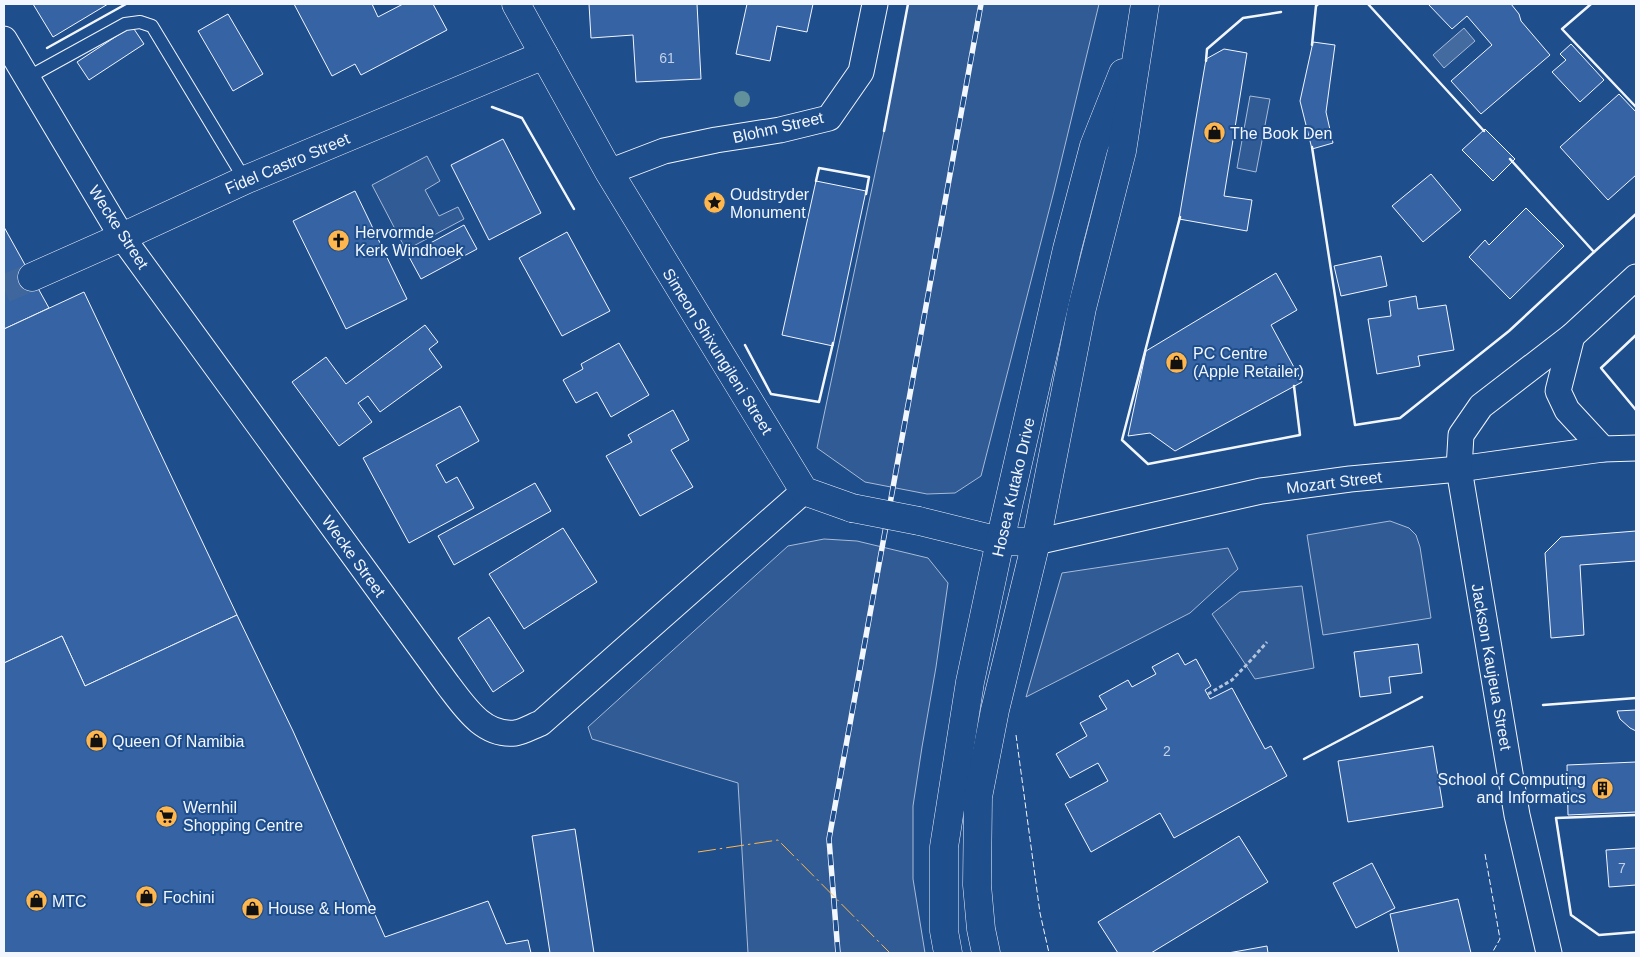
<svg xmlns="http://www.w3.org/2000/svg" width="1640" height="957" viewBox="0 0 1640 957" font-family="Arial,sans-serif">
	<rect width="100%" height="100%" fill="#1f4e8c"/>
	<g fill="#305b95" stroke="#a8bbd7">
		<path d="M908 4H1099L1054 191 981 476 955 493 927 494 865 482 817 448 884 131Z"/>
		<path d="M1250 96 1270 99 1256 172 1237 168Z"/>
		<path d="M427 156 440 181 425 190 439 216 458 207 464 219 406 250 372 185Z"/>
		<path d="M1390 521 1409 528 1416 535 1420 547 1431 618 1323 635 1307 535Z"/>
		<path d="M824 539 857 541 928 558 948 583 936 667 922 747 913 806V879L925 953H748L738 783 592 739 588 727 788 546Z"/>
		<path d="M1228 548 1238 569 1190 613 1026 697 1062 573Z"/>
		<path d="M1302 586 1314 668 1255 679 1212 614 1240 592Z"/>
	</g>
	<path fill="#446ba0" stroke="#a8bbd7" d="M1464 28 1475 41 1444 68 1433 55Z"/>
	<g fill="#3563a3" stroke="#f2f6ff">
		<path d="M33 4H108L53 37Z"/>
		<path d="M294 4H372L378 17 403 4H433L447 30 361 75 355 64 332 76Z"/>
		<path d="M589 4H697L701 79 636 82 633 35 591 38Z"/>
		<path d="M747 4H813L807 32 777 26 770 61 736 54Z"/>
		<path d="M1428 4H1511L1519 14 1521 21 1550 55 1481 114 1451 81 1492 45 1467 16 1452 29Z"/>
		<path d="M228 14 263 74 233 91 198 31Z"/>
		<path d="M132 26 144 44 89 80 77 62Z"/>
		<path d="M1313 42 1335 45 1326 112 1333 143 1312 149 1300 101Z"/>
		<path d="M1571 44 1604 80 1580 102 1552 72 1566 60 1560 54Z"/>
		<path d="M1224 49 1247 53 1224 196 1252 200 1247 231 1179 219 1206 59Z"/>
		<path d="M1619 94 1636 112V175L1608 200 1560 147Z"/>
		<path d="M1485 129 1515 159 1493 181 1462 150Z"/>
		<path d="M503 139 541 213 489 240 451 165Z"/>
		<path d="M1431 174 1461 210 1423 242 1392 206Z"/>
		<path d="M816 181 866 191 833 346 782 335Z"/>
		<path d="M355 191 407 299 346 329 293 221Z"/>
		<path d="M1526 208 1564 246 1510 299 1469 257 1485 240 1489 245Z"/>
		<path d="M464 225 477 249 421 279 408 255Z"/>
		<path d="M4 227 49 308 4 329Z"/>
		<path d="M567 232 610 311 562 336 519 258Z"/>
		<path d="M1381 256 1387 286 1341 296 1334 266Z"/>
		<path d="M1276 273 1297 310 1271 325 1302 382 1175 451 1150 433 1128 436 1146 351Z"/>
		<path d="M84 292 237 615 85 686 62 636 4 663V329Z"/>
		<path d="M1416 296 1418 309 1446 305 1454 350 1418 356 1420 366 1377 374 1368 319 1391 316 1389 301Z"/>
		<path d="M425 325 438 342 429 349 442 367 380 412 368 396 358 403 372 422 339 446 292 382 326 357 346 384Z"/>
		<path d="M619 343 649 395 611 417 597 392 576 403 563 380 583 369 581 364Z"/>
		<path d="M460 406 479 441 436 465 446 483 457 477 474 508 409 543 363 458Z"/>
		<path d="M673 410 689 440 671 450 693 487 640 516 606 456 632 442 628 435Z"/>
		<path d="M535 483 551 511 454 565 438 536Z"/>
		<path d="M563 528 597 582 524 629 489 574Z"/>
		<path d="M1636 531V561L1580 565 1584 635 1551 638 1545 553 1561 537Z"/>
		<path d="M237 615 293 731 385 937 488 901 506 944 528 940 531 953H4V663L62 636 85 686Z"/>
		<path d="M489 617 524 671 493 692 458 638Z"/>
		<path d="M1418 644 1422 673 1389 677 1391 693 1360 697 1354 652Z"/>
		<path d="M1178 653 1185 665 1196 659 1211 686 1205 690 1210 699 1232 688 1265 749 1271 746 1287 776 1174 838 1160 813 1091 852 1065 804 1108 781 1098 763 1070 778 1056 754 1087 736 1080 723 1107 709 1099 696 1128 680 1132 687 1156 674 1152 667Z"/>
		<path d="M1636 710V731L1630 728 1620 719 1617 711Z"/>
		<path d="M1433 746 1443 807 1348 822 1338 761Z"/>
		<path d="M1636 762V812L1568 815 1567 765Z"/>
		<path d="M575 829 594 953H550L532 836Z"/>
		<path d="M1239 836 1268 882 1151 953H1118L1098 922Z"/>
		<path d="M1636 848V885L1609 887 1606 850Z"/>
		<path d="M1372 863 1395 908 1356 928 1333 883Z"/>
		<path d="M1458 899 1471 953H1399L1390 914Z"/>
		<path d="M1267 946 1268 953H1228Z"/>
	</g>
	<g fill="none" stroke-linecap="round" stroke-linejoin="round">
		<path stroke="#3f679d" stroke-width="28" stroke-dasharray="28 14" stroke-linecap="butt" d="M4 289 32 277"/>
		<defs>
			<path id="service" d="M27 78 125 24 140 22 152 26 245 180"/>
			<g id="minor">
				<path d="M4 39 122 237 448 685C465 707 483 736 515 733 523 732 533 726 541 723L804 491"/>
				<path d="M609 172 664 151 716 140 780 130 829 118 861 72 875 4"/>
				<path d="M1572 336 1558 391 1567 410 1603 449"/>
				<path d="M1036 542 1261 491 1350 479 1459 469 1603 449 1636 448"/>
				<path d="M1549 953 1517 815 1459 469 1461 435 1481 406 1572 336 1636 277"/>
			</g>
			<g id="tertiary">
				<path d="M516 4 609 172 804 491 852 508"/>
				<path d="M32 277 122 237 245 180 544 55"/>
				<path d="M919 521 1000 541 1036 542"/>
			</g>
			<g id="primary">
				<path d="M948 953 944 931V847L970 682 1000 541 1067 249 1094 146 1123 73"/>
				<path d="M986 953 981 929 977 885 978 797 995 710 1036 542 1082 308 1122 151 1145 4"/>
			</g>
		</defs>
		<use href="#service" stroke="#f2f6ff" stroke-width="14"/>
		<use href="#minor" stroke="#f2f6ff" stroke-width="27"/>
		<use href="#tertiary" stroke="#f2f6ff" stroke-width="29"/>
		<use href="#primary" stroke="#f2f6ff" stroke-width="29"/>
		<path stroke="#b3c4dc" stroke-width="3" stroke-dasharray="4 2.5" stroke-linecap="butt" d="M1208 694 1232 680 1252 659 1267 642"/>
		<use href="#service" stroke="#1f4e8c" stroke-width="12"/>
		<use href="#minor" stroke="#1f4e8c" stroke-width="25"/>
		<use href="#tertiary" stroke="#1f4e8c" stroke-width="28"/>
		<use href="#primary" stroke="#1f4e8c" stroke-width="28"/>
		<defs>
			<path id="rail" d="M838 953 829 839 981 4"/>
		</defs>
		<use href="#rail" stroke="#f2f6ff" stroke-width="5.5"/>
		<use href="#rail" stroke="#1f4e8c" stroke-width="4" stroke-dasharray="11" stroke-linecap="butt"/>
		<defs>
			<path id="tertiary-bridge" d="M852 508 919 521"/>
		</defs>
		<use href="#tertiary-bridge" stroke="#f2f6ff" stroke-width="29" stroke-linecap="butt"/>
		<use href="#tertiary-bridge" stroke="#1f4e8c" stroke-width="28"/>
		<g stroke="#f2f6ff" stroke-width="1" stroke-dasharray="6 2.5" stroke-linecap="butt">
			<path d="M1016 735 1040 913 1049 953"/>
			<path d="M1485 854 1500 939 1492 953"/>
		</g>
		<g stroke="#f2f6ff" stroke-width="2.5">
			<path d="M1368 4 1484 131"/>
			<path d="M1591 4 1562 29 1636 107"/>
			<path d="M1312 45 1316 6 1318 4"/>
			<path d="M47 48 126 4"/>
			<path d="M1206 61 1207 49 1243 18 1281 12"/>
			<path d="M492 107 522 118 574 209"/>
			<path d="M884 131 908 4"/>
			<path d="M1312 147 1355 425 1400 418 1509 331 1594 252 1510 159"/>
			<path d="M816 181 819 168 869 177 866 194"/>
			<path d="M1180 217 1122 440 1148 464 1300 435 1294 386"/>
			<path d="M1594 252 1636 214"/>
			<path d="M1636 335 1601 368 1636 410"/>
			<path d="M745 345 771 394 819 402 833 343"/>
			<path d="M1543 705 1636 698"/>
			<path d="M1304 759 1422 697"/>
			<path d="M1636 815 1556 818 1571 915 1599 935 1636 932"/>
		</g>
		<path stroke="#ffb74d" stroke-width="1" stroke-dasharray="18 4 2.5 4" stroke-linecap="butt" d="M698 852 778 840 890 953"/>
	</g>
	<circle fill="#61919a" cx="742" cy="99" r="8"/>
	<defs>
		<symbol id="shop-disc" viewBox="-11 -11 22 22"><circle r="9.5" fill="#ffb74d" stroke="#1f4e8c"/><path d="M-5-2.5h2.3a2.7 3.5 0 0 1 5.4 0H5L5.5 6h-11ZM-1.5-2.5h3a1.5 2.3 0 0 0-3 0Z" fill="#111"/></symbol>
		<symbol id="sight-disc" viewBox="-11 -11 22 22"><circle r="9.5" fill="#ffb74d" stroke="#1f4e8c"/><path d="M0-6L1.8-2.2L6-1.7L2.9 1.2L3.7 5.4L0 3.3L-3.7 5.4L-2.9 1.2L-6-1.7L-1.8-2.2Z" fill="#111"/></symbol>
		<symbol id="church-disc" viewBox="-11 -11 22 22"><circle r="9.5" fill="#ffb74d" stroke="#1f4e8c"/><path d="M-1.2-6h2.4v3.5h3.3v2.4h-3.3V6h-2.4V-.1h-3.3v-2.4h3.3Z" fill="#111"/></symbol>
		<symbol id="building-disc" viewBox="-11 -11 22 22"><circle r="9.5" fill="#ffb74d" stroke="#1f4e8c"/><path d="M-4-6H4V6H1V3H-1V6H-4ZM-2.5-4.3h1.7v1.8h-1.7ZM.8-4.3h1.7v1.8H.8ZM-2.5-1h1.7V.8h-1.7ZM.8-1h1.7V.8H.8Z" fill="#111"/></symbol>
		<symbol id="supermarket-disc" viewBox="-11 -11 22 22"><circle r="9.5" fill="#ffb74d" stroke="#1f4e8c"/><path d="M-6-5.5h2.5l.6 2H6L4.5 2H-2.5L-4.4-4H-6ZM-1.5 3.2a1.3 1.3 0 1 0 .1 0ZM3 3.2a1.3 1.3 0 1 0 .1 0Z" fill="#111"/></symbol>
	</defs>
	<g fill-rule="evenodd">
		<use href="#shop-disc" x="1202" y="120" width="25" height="25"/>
		<use href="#sight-disc" x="702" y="190" width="25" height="25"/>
		<use href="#church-disc" x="326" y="228" width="25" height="25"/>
		<use href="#shop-disc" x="1164" y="350" width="25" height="25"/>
		<use href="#shop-disc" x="84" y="728" width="25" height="25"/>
		<use href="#building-disc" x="1590" y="776" width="25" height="25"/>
		<use href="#supermarket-disc" x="154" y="804" width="25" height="25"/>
		<use href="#shop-disc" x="134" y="884" width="25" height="25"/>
		<use href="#shop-disc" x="24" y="888" width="25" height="25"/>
		<use href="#shop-disc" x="240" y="896" width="25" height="25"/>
	</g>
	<g text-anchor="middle" stroke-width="4" stroke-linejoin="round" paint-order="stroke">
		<g font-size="14" fill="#c3d1e8">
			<text x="667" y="63">61</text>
			<text x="1167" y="756">2</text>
			<text x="1622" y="873">7</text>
		</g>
		<g font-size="16" fill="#f2f6ff" stroke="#1f4e8c">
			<text transform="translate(778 127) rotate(-13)" y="6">Blohm Street</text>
			<text transform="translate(287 163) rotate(-23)" y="6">Fidel Castro Street</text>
			<text transform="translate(119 227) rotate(57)" y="6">Wecke Street</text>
			<text transform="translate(718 351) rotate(58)" y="6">Simeon Shixungileni Street</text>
			<text transform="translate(1334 482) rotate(-7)" y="6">Mozart Street</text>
			<text transform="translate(1013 487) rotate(-77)" y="6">Hosea Kutako Drive</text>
			<text transform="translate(354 556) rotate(54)" y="6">Wecke Street</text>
			<text transform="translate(1492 667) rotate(80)" y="6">Jackson Kaujeua Street</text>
		</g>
		<g font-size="16" fill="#f2f6ff" stroke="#1f4e8c" text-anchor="start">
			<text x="1230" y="139">The Book Den</text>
			<text x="730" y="200">Oudstryder<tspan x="730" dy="18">Monument</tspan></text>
			<text x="355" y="238">Hervormde<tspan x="355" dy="18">Kerk Windhoek</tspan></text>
			<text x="1193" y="359">PC Centre<tspan x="1193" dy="18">(Apple Retailer)</tspan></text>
			<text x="112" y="747">Queen Of Namibia</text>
			<text x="1586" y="785" text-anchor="end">School of Computing<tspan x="1586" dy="18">and Informatics</tspan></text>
			<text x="183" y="813">Wernhil<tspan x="183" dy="18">Shopping Centre</tspan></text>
			<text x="163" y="903">Fochini</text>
			<text x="52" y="907">MTC</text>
			<text x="268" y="914">House &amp; Home</text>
		</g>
	</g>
	<rect width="1640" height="957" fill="none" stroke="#f2f6ff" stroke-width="10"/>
</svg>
